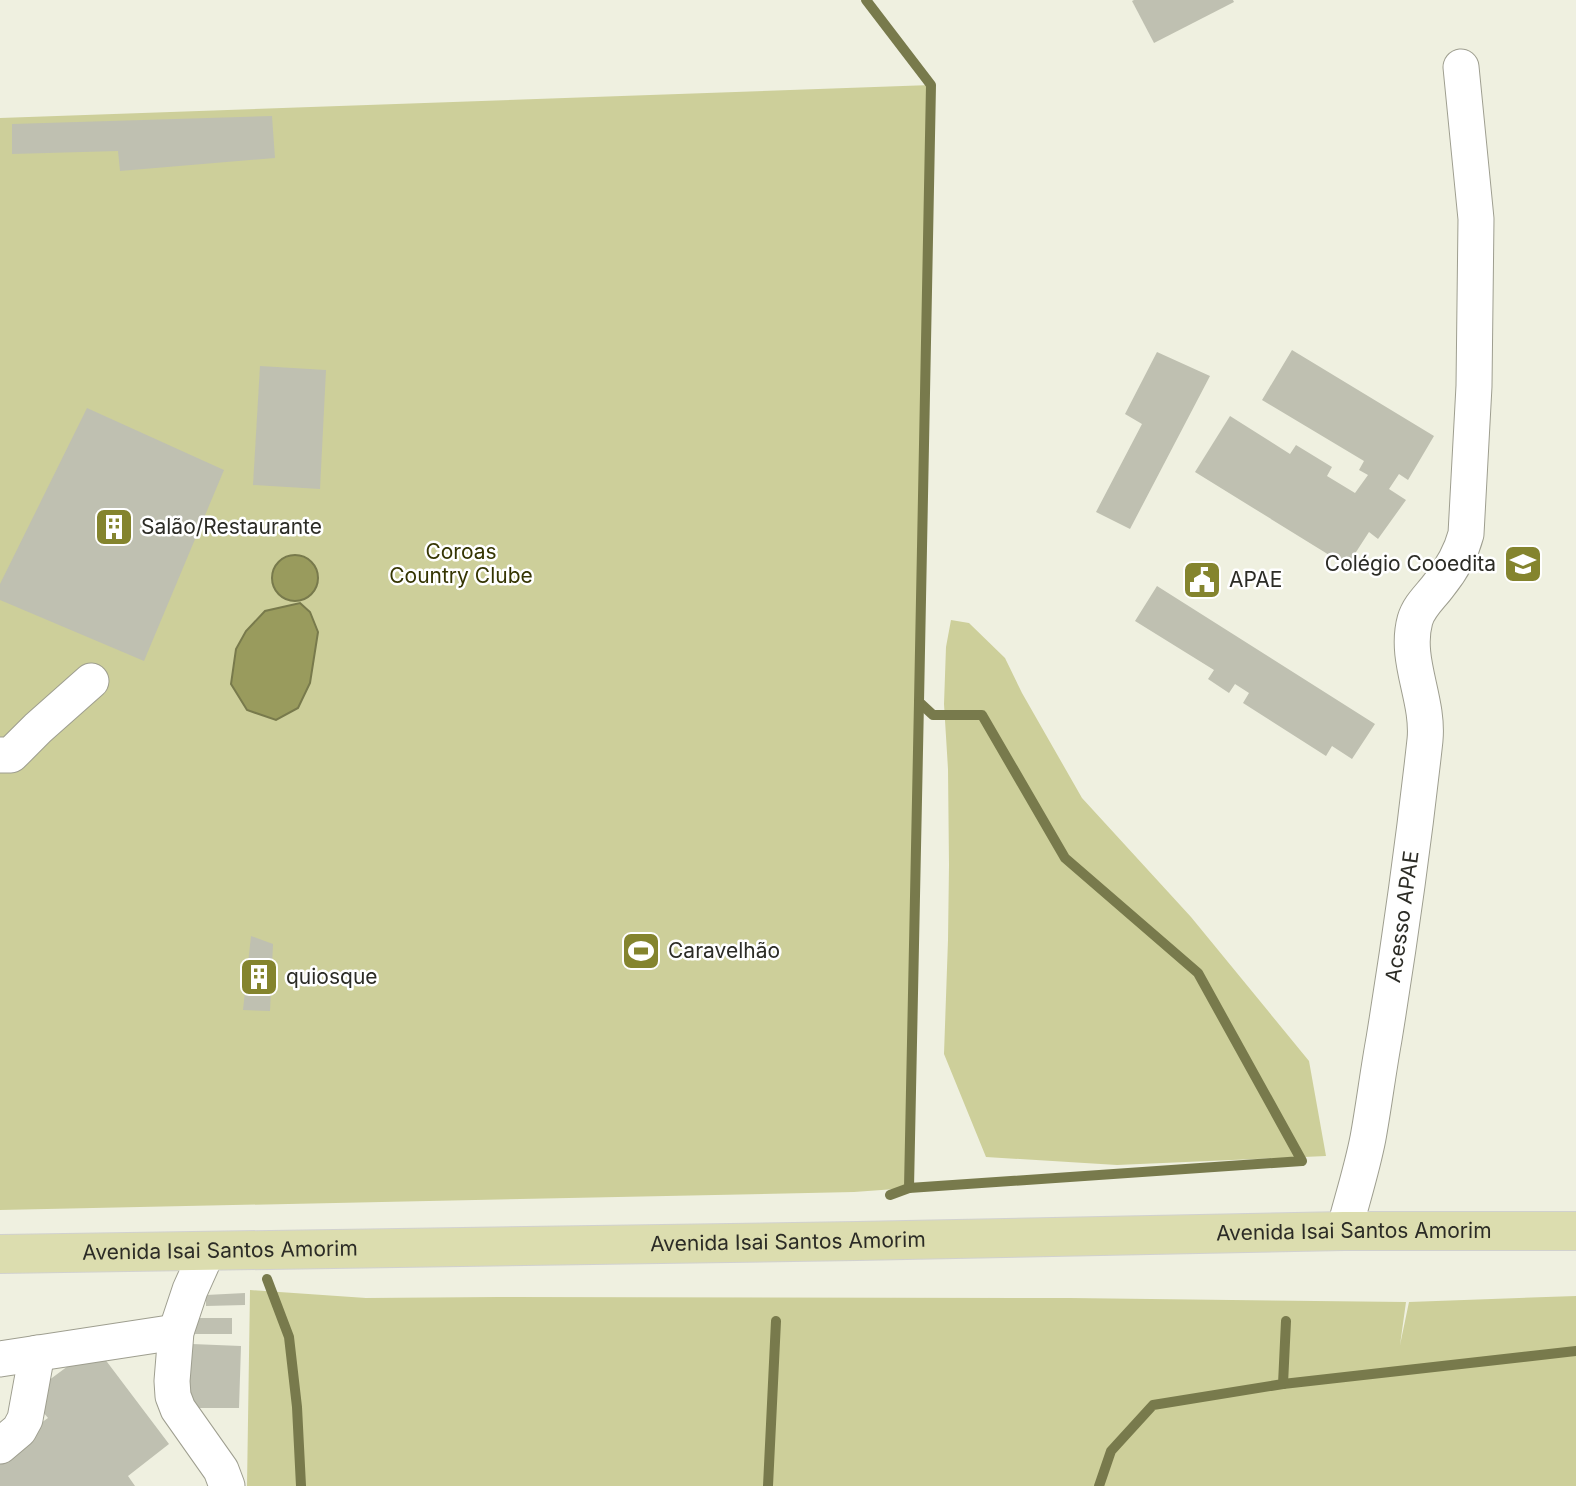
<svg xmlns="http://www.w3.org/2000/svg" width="1576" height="1486" viewBox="0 0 1576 1486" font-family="Inter,sans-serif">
	<rect width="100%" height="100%" fill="#eff0e0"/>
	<g fill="#cdcf9a">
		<path d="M931 85 909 1188 854 1192 0 1210V118Z"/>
		<path d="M951 620 969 623 1005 658 1022 693 1082 798 1191 917 1309 1061 1326 1156 1117 1165 986 1157 944 1054 948 940 949 865 948 769 944 704 946 647Z"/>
		<path d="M250 1290 366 1298 498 1297 1070 1298 1406 1302 1400 1345 1409 1302 1576 1296V1486H247Z"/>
	</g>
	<g fill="#999b5d" stroke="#787a4c" stroke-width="2">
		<circle cx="295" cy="578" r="23"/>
		<path d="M300 603 310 612 318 632 310 683 298 708 276 720 247 710 231 684 236 649 246 631 265 611Z"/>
	</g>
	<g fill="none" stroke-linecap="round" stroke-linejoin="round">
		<g stroke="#787a4c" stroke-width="10">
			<path d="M866 0 931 85 919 702 933 715H982L1065 858 1198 973 1302 1161 909 1188"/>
			<path d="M890 1195 909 1188 919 702"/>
			<path d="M267 1279 289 1337 297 1407 301 1486"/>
			<path d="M1283 1384 1576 1351"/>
			<path d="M768 1486 776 1321"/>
			<path d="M1099 1486 1111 1451 1153 1405 1283 1384 1286 1321"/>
		</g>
	</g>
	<g fill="#bfc0b1">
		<path d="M1134 0H1233L1234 2 1154 43 1132 1Z"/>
		<path d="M272 116 275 158 120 171 118 151 12 154V124Z"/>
		<path d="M1292 350 1434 436 1408 480 1399 474 1389 489 1406 500 1378 539 1369 532 1347 566 1195 472 1230 416 1290 454 1296 445 1332 467 1327 476 1355 493 1368 475 1359 470 1364 461 1262 400Z"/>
		<path d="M1157 352 1210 376 1130 529 1096 512 1142 424 1125 414Z"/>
		<path d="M260 366 326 370 320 489 253 485Z"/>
		<path d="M87 408 224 470 144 661 0 600V584Z"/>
		<path d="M1157 586 1375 724 1352 759 1332 746 1326 756 1243 703 1249 693 1235 684 1229 693 1208 679 1214 670 1135 621Z"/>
		<path d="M251 936 273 944 270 1011 243 1010Z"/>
		<path d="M245 1293V1305L206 1306V1295Z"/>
		<path d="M196 1318H232V1334H195Z"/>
		<path d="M192 1344 241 1346 239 1408H188Z"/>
		<path d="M95 1346 169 1444 128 1476 135 1486H0V1452L48 1418 29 1395Z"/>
	</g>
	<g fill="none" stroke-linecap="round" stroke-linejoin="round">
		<defs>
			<g id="minor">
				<path d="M0 755H11L38 728 91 681"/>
				<path id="s1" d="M1344 1231C1352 1200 1362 1169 1368 1138 1374 1105 1378 1072 1384 1039 1400 940 1414 840 1425 740 1429 699 1404 660 1415 620 1419 606 1431 596 1439 585 1452 569 1461 553 1466 534L1474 386 1476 219 1461 67"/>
				<path d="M208 1250 190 1290 176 1332 172 1381 173 1396 178 1409 221 1470 227 1486"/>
				<path d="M0 1359 176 1332"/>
				<path d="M0 1446 19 1430 25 1419 37 1353"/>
			</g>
			<g id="major">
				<path id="s2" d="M0 1254 857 1241 1344 1231H1576"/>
			</g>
		</defs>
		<use href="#minor" stroke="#9e9e8f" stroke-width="37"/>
		<use href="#major" stroke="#d1d1cf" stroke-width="40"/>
		<use href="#minor" stroke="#fff" stroke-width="35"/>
		<use href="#major" stroke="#dcddaf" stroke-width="38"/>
	</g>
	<defs>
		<symbol id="building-square" viewBox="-11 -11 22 22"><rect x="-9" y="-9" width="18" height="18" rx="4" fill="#84842e" stroke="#fff"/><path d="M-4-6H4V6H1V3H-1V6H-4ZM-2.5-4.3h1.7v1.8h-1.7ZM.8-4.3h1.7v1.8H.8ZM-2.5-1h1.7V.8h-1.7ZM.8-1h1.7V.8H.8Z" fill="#fff"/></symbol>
		<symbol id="school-square" viewBox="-11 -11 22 22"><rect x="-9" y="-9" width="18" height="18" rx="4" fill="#84842e" stroke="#fff"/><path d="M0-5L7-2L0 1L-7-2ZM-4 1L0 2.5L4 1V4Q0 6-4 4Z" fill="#fff"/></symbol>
		<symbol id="civic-square" viewBox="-11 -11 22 22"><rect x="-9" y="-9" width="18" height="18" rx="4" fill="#84842e" stroke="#fff"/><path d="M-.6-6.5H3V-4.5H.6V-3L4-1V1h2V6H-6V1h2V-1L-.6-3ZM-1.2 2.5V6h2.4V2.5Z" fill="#fff"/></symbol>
		<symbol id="stadium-square" viewBox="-11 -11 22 22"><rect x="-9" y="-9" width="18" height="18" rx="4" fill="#84842e" stroke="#fff"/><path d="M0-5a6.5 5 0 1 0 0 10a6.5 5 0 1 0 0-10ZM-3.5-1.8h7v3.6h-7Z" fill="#fff"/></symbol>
	</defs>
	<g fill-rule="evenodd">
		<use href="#building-square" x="92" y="505" width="44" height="44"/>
		<use href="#school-square" x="1501" y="542" width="44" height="44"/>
		<use href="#civic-square" x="1180" y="558" width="44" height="44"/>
		<use href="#stadium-square" x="619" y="929" width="44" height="44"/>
		<use href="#building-square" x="237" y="955" width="44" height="44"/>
	</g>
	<g text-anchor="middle" stroke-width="5" stroke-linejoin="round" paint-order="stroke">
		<g font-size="21" fill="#2c2c26" stroke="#fff" text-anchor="start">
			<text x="141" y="534">Salão/Restaurante</text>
			<text x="1496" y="571" text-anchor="end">Colégio Cooedita</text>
			<text x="1229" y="587">APAE</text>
			<text x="668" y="958">Caravelhão</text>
			<text x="286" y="984">quiosque</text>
		</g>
		<g font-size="21" fill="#353502" stroke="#fff">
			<text x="461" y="559">Coroas<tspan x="461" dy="24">Country Clube</tspan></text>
		</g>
		<g font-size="21" fill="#2c2c26" stroke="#fff">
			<text dy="7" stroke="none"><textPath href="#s1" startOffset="320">Acesso APAE</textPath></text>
			<text dy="7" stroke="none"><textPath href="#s2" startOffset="1354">Avenida Isai Santos Amorim</textPath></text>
			<text dy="7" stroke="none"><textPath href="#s2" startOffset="788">Avenida Isai Santos Amorim</textPath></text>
			<text dy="7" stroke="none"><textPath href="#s2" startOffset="220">Avenida Isai Santos Amorim</textPath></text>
		</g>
	</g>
</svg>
